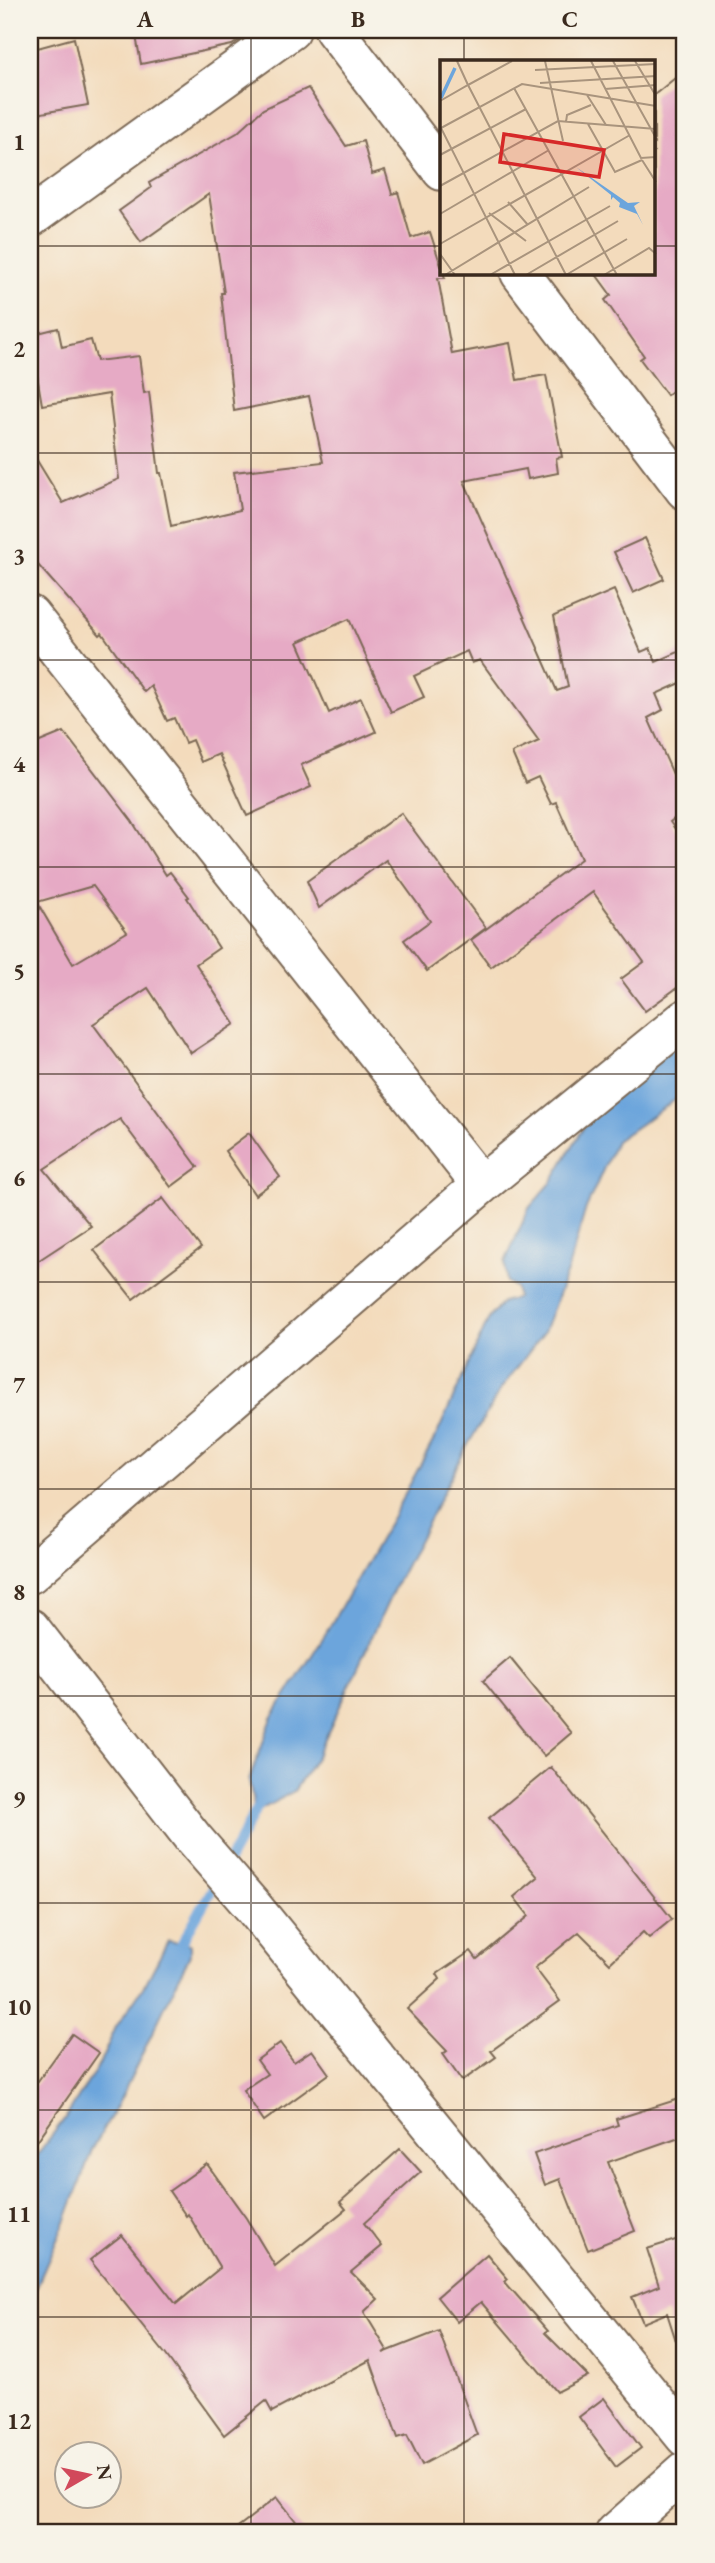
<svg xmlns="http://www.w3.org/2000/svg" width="715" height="2563" viewBox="0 0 715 2563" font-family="'EB Garamond',serif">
	<rect width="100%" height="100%" fill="#f7f3e8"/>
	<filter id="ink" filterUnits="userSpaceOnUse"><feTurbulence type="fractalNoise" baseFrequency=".0143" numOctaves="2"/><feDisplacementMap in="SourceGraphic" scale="14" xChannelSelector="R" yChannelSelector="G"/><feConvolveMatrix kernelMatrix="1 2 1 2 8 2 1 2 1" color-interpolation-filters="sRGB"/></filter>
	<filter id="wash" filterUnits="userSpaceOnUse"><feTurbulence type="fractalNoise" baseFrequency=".00686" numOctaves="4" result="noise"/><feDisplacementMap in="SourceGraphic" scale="28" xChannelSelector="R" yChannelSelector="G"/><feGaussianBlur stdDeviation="1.57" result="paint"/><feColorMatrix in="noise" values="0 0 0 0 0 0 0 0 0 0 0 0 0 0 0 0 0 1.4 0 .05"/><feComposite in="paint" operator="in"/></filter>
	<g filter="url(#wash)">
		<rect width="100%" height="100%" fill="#f3dbbc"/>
		<g fill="#6ca5dc" stroke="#54687d" stroke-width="2">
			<path d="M685 1036V1093L616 1141 586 1208 568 1269 544 1332 501 1389 466 1448 398 1580 317 1756 294 1791 255 1813 249 1780 272 1718 326 1633 394 1514 438 1432 489 1318 503 1302 517 1298 516 1288 507 1282 505 1262 529 1208 551 1183 585 1125Z"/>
			<path d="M168 1941 190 1944V1955L117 2106 92 2150 67 2217 30 2302V2164L68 2114 100 2063 116 2027 146 1983Z"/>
		</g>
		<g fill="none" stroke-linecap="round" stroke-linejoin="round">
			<g stroke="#6ca5dc" stroke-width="10">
				<path d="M227 1863 261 1801"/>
				<path d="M175 1955 219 1877"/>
			</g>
		</g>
		<g id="blocks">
			<g fill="#e6aac5" fill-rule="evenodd">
				<path d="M135 30H240L241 39 232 45 141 64Z"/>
				<path d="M74 38 88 105 30 115V50Z"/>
				<path d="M685 70V382L667 395 640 359 644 356 605 300 611 295 595 273H654V95Z"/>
				<path d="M308 88 346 146 363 141 372 174 385 170 392 194 398 192 411 238 430 232 445 278H438L452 354 510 343 517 380 546 375 562 457 556 458 558 473 528 479 526 469 464 481 557 691 568 687 554 616 614 590 641 652 650 648 656 662 685 649V681L656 694 663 710 648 718 685 801V810L670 822 685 843V982L645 1011 621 979 644 962 593 892 491 967 471 940 581 859 556 802 551 804 538 777 525 783 512 753 539 741 480 660 472 663 467 651 414 676 424 697 391 712 349 619 298 642 329 713 361 698 376 732 301 765 311 787 247 816 219 754 201 762 192 740 185 743 174 718 167 721 151 686 144 692 102 633 100 635 30 556V449L63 503 119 479 109 394 42 405 35 363 30 365V335L58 328 62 347 91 340 97 361 139 356 144 393 149 392 159 473H161L171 526 240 510 234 472 323 462 309 396 234 411 221 293H224L209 194 141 242 119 211 151 188 149 183 237 133 263 109Z"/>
				<path d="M645 538 664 579 633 593 614 552Z"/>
				<path d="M64 732 132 821 166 875 170 872 189 897 187 898 219 948 196 964 235 1024 191 1053 148 988 93 1024 198 1167 171 1187 120 1119 44 1169 91 1226 30 1266V870L35 868 30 842V746ZM93 886 127 932 73 964 37 902Z"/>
				<path d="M401 813 486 928 427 971 404 940 430 921 386 860 319 908 307 881Z"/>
				<path d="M249 1133 280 1177 255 1195 225 1151Z"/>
				<path d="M163 1198 201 1248 133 1299 94 1250Z"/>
				<path d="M510 1658 571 1733 544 1756 483 1681Z"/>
				<path d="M551 1767 672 1919 649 1938 643 1932 610 1963 579 1932 535 1968 560 2001 491 2051 496 2057 462 2081 443 2054 447 2051 407 2009 440 1979 437 1974 471 1951 477 1959 529 1916 514 1897 538 1877 489 1818Z"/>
				<path d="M72 2034 99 2053 30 2151V2092Z"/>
				<path d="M280 2043 294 2062 312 2050 329 2074 264 2121 243 2090 267 2074 257 2060Z"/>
				<path d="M685 2097V2135L608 2162 635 2231 588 2250 560 2179 545 2185 534 2154 618 2125 616 2119Z"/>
				<path d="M400 2149 421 2172 364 2223 382 2246 351 2272 378 2299 364 2312 387 2350 383 2353 439 2331 477 2435 422 2465 407 2435 398 2438 370 2360 272 2412 266 2401 224 2435 166 2355 90 2260 122 2235 176 2304 220 2268 188 2214 186 2216 169 2191 207 2164 246 2218 275 2266 346 2209 340 2202Z"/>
				<path d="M685 2237V2349L679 2350 667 2313 643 2323 632 2297 659 2286 647 2249Z"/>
				<path d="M487 2254 508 2279 505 2282 548 2331 545 2333 588 2376 557 2392 481 2302 457 2322 437 2297Z"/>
				<path d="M604 2398 641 2448 616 2467 579 2417Z"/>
				<path d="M277 2497 305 2533H230Z"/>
			</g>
		</g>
	</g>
	<g filter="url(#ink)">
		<use href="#blocks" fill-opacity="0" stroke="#7b6855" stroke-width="2"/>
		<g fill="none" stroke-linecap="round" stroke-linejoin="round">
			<defs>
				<g id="minor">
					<path d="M334 30 442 171"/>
					<path d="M30 218 291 30"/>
					<path d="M520 273 685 490"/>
					<path d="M30 615 481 1185"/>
					<path d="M30 1574 481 1185 685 1019"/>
					<path d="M30 1628 193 1838 254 1908 685 2437"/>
					<path d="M615 2533 685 2471"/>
				</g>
			</defs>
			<use href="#minor" stroke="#7b6855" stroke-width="42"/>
			<use href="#minor" stroke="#fff" stroke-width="38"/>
		</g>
	</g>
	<path fill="none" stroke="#3b2a1e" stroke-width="2" stroke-opacity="0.55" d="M251 30V2533M464 30V61M30 246H442M654 246H685M464 273V2533M30 453H685M30 660H685M30 867H685M30 1074H685M30 1282H685M30 1489H685M30 1696H685M30 1903H685M30 2110H685M30 2317H685"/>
	<g transform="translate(440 60)">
		<rect width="215" height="215" fill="#f3dbbc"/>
		<path d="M136 107 188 143 200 142 194 146 203 165 197 154 179 147 180 143 173 137 171 140V135Z" fill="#6ca5dc"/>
		<path fill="none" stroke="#6ca5dc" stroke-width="3.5" d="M1 38 15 8"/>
		<path fill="none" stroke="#a9947d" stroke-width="2" d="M17 1 28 25 72 1M105 1 123 81M151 1 201 98 216 97M173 1 216 78M195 1 216 36M95 10 216 4M100 23 216 16M74 28 177 215M165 29 216 25M147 35 166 65M0 41 28 25 126 215M126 62 127 55 151 45M148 64 175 112 202 100M0 95 86 49M202 100 216 122M0 126 118 61 216 69M68 142 88 165M49 153 86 181M0 154 109 90M0 184 190 75M0 194 15 215M5 215 149 127M50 215 170 146M75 215 1 68 82 24 216 46M86 215 178 161M126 215 187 179M164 215 209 188 216 194"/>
		<path fill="#d62828" fill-opacity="0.15" stroke="#d62828" stroke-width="3.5" d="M64 74 164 90 159 117 60 102Z"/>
		<rect width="215" height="215" fill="none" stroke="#3b2a1e" stroke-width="3.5"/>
	</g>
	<rect width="715" height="2563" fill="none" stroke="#f7f3e8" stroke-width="77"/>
	<g transform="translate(88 2475) rotate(81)"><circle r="33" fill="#f7f3e8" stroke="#aca397" stroke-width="2"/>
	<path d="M0-5L12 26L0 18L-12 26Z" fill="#d1495b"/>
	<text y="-10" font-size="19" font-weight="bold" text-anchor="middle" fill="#3b2a1e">N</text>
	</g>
	<rect x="38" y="38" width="638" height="2486" fill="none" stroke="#3b2a1e" stroke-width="2.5"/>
	<g font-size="23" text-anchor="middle" font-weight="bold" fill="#3b2a1e">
		<text x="145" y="27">A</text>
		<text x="358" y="27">B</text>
		<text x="570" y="27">C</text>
		<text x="19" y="150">1</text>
		<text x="19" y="357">2</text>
		<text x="19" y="564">3</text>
		<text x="19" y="772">4</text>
		<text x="19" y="979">5</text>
		<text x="19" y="1186">6</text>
		<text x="19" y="1393">7</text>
		<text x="19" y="1600">8</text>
		<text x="19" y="1807">9</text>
		<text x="19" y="2015">10</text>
		<text x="19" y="2222">11</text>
		<text x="19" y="2429">12</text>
	</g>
</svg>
